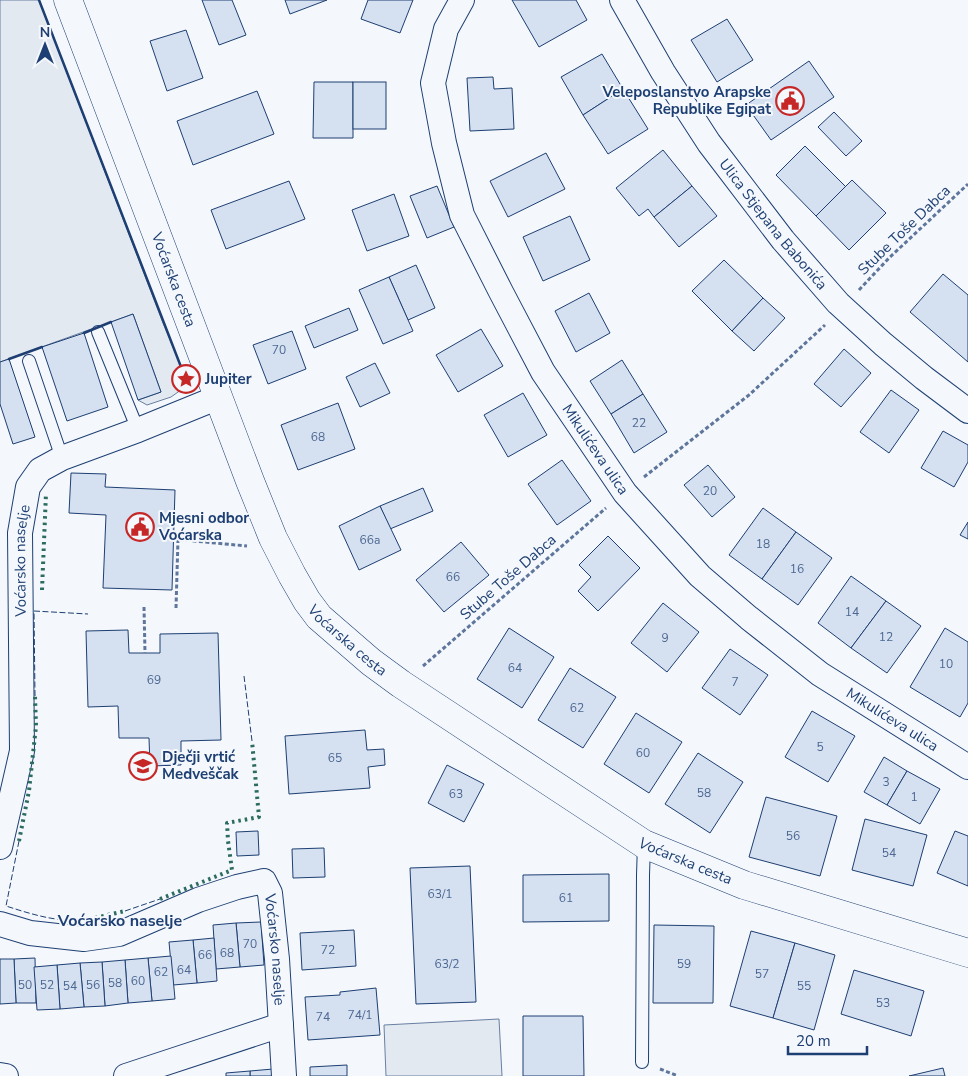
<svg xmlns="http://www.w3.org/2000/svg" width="968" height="1076" viewBox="0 0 968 1076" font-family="'Nunito Sans',sans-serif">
	<rect width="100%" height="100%" fill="#f4f7fb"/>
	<g fill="#e3e9f0" stroke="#687fa3">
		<path d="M0 0H39L163 323 188 382V385L171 397 147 405 138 400 161 392 133 314 0 362Z"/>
		<path d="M499 1019 502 1076H386L384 1025Z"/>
	</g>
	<g fill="#d5e0f0" stroke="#1d3f73">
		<path d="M202 0H232L246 35 219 45Z"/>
		<path d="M285 0H327L290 14Z"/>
		<path d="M368 0H413L400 33 361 19Z"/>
		<path d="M512 0H576L587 20 539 47Z"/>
		<path d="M727 19 753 60 717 82 691 40Z"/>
		<path d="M186 30 203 78 167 91 150 41Z"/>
		<path d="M602 54 623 89 583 115 561 77Z"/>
		<path d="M809 61 834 97 771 140 746 105Z"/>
		<path d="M493 77 494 89 512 88 514 129 470 131 467 78Z"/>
		<path d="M314 82H353V138H313Z"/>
		<rect x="353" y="82" width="33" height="47"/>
		<path d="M623 89 648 129 608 154 583 115Z"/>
		<path d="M257 91 274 134 193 165 177 121Z"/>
		<path d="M834 112 862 141 846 156 818 127Z"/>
		<path d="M805 146 846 187 816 216 776 175Z"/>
		<path d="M663 150 692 186 654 217 648 209 639 216 616 188Z"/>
		<path d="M546 153 565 189 508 217 490 181Z"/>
		<path d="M852 180 886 213 849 250 816 216Z"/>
		<path d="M289 181 305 219 226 249 211 210Z"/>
		<path d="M437 186 454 227 427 238 410 196Z"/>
		<path d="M692 186 717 216 679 247 654 217Z"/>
		<path d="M394 194 409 236 367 251 352 210Z"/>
		<path d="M570 216 590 260 543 281 523 237Z"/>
		<path d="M724 260 763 298 732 331 692 291Z"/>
		<path d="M416 265 435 308 408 320 389 277Z"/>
		<path d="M943 274 968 295V362L910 312Z"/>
		<path d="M389 277 413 331 383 344 359 290Z"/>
		<path d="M589 293 610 333 576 352 555 311Z"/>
		<path d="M763 298 785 318 754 351 732 331Z"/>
		<path d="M349 308 358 330 314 348 305 326Z"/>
		<path d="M133 314 161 392 138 400 111 322Z"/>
		<path d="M481 329 503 366 458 392 436 355Z"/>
		<path d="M292 331 306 369 268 384 253 345Z"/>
		<path d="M84 333 108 407 67 421 42 347Z"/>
		<path d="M844 349 871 373 841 407 814 384Z"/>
		<path d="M9 359 35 437 13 444 0 404V362Z"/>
		<path d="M622 360 643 394 611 414 590 381Z"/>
		<path d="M375 363 390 393 360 407 346 377Z"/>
		<path d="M891 390 919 410 889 453 860 432Z"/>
		<path d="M523 393 547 435 508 457 484 415Z"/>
		<path d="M643 394 667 432 634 453 611 414Z"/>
		<path d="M338 403 355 449 298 470 281 425Z"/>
		<path d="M943 431 968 445V462L954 487 921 468Z"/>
		<path d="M562 460 591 501 557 525 528 484Z"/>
		<path d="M708 465 735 497 712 517 684 485Z"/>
		<path d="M71 473 106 474 105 487 175 490 172 590 103 588 106 515 69 513Z"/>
		<path d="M423 488 433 511 390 529 380 506Z"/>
		<path d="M380 506 401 550 359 570 339 526Z"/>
		<path d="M763 508 796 532 762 579 729 555Z"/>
		<path d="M968 522V539L960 535Z"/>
		<path d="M796 532 832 558 798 605 762 579Z"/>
		<path d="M608 536 640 568 598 611 578 591 591 577 579 565Z"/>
		<path d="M461 542 489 575 444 612 416 580Z"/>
		<path d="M851 576 886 601 851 648 818 623Z"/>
		<path d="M886 601 921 626 887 673 851 648Z"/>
		<path d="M663 603 699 632 667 672 631 643Z"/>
		<path d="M509 628 554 657 522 708 477 679Z"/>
		<path d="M945 628 968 642V703L960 717 910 687Z"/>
		<path d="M128 630 129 653H160V634L218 633 221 740 181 741V765L150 766 149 738H119L118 706 88 707 86 631Z"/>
		<path d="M730 649 768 675 740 715 702 688Z"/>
		<path d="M570 668 616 697 583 748 538 720Z"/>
		<path d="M812 711 855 736 828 782 785 757Z"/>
		<path d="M636 713 682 742 649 793 604 764Z"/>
		<path d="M365 730 367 750 384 749 385 765 368 767 370 788 289 794 285 736Z"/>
		<path d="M698 753 743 782 710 833 665 804Z"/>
		<path d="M884 757 907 771 887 805 864 792Z"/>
		<path d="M447 765 484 784 464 822 428 803Z"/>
		<path d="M907 771 940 789 920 824 887 805Z"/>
		<path d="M766 797 837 816 820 876 749 857Z"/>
		<path d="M865 819 927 835 913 886 852 870Z"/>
		<path d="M258 831 259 855 237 856 236 832Z"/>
		<path d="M955 831 968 836V886L937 873Z"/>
		<path d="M324 848 325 877 293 878 292 849Z"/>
		<path d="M470 866 476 1002 416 1004 410 868Z"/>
		<path d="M609 874V921L523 922V875Z"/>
		<path d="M261 922 264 965 240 967 236 923Z"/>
		<path d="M236 923 240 967 216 969 213 925Z"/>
		<path d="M654 925 714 926 713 1003H653Z"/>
		<path d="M354 930 356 966 302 970 300 933Z"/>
		<path d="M751 931 795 943 773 1018 730 1006Z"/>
		<path d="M214 938 217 981 197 983 193 940Z"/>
		<path d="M193 940 197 983 173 985 169 942Z"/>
		<path d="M795 943 835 955 814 1030 773 1018Z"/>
		<path d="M171 956 175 999 152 1001 148 958Z"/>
		<path d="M35 958 36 1003H16L14 959Z"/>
		<path d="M148 958 152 1001 128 1003 125 960Z"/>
		<path d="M0 959H14L16 1003 0 1004Z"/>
		<path d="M125 960 128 1003 105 1006 102 962Z"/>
		<path d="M102 962 105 1006 84 1007 80 963Z"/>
		<path d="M80 963 84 1007 60 1009 57 965Z"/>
		<path d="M57 965 60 1009 37 1010 34 967Z"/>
		<path d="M854 970 924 991 911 1036 841 1014Z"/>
		<path d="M376 988 380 1035 308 1040 305 997 340 995V992Z"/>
		<path d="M523 1016H583L584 1076H523Z"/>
		<path d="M347 1065V1076H310V1067Z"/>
		<path d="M943 1068 945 1076H909Z"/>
		<path d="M273 1069V1076H250V1071Z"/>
		<path d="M250 1071V1076H226V1073Z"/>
	</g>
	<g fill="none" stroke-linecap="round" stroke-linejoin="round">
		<defs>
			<g id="service">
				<path d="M98 332 138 430"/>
				<path d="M29 361 62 458"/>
				<path d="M642 1062 643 875 644 844"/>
			</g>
			<g id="minor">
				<path id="s1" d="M462 0 446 29 433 83 444 143 462 215 501 292 543 372 625 493 700 576 749 618 820 674 968 767"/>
				<path id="s2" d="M622 0 663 72 709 143 783 240 838 303 883 344 924 378 968 411"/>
				<path id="s3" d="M0 847 22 751 20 533 28 487 40 470 62 458 138 430 219 397"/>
				<path id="s4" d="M0 924 30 933 84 939 119 934 198 900 237 887 264 881 270 893 277 959 284 1076"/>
				<path d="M0 1075 6 1076"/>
				<path d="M126 1076 281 1025"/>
			</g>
			<g id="tertiary">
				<path id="s5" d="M68 0 250 481 273 538 292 575 307 601 319 617 371 662 401 684 644 844 744 885 968 953"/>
			</g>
		</defs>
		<use href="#service" stroke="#1d3f73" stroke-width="14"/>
		<use href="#minor" stroke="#1d3f73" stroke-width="26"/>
		<use href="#tertiary" stroke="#1d3f73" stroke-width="29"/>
		<g stroke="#5e769c" stroke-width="3" stroke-dasharray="4 2.5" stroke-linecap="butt">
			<path d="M859 290 889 258 968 184"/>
			<path d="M644 477 749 395 825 325"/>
			<path d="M173 539 247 546"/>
			<path d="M144 607 145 653"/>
			<path d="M176 608 178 539"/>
			<path d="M423 666 606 508"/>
			<path d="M660 1069 678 1076"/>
		</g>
		<use href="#service" stroke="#f4f7fb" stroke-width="12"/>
		<use href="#minor" stroke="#f4f7fb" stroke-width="24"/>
		<use href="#tertiary" stroke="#f4f7fb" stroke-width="28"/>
		<g stroke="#2c6c60" stroke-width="4" stroke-dasharray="2.5 4" stroke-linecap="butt">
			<path d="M42 590 46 493"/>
			<path d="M19 841 29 791 36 726 35 696"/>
			<path d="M160 899 232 870 228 841 227 823 259 817 252 741"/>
			<path d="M95 918 125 911"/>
		</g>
		<g stroke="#1d3f73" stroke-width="1" stroke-dasharray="6 2.5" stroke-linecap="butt">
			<path d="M244 676 252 741"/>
			<path d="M35 696 34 611 88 614"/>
			<path d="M19 841 6 906C34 915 65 925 95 918"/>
			<path d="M125 911 160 899"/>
		</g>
		<g stroke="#1d3f73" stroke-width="2.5">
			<path d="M39 0 188 385"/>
			<path d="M84 333 111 322"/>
			<path d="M9 359 42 347"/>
		</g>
	</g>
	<defs>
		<symbol id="civic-ring" viewBox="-11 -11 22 22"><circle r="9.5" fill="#f4f7fb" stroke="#c62828" stroke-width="1.5"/><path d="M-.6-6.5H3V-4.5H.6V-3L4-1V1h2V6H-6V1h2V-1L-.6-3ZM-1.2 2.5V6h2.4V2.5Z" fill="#c62828"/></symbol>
		<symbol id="sight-ring" viewBox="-11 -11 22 22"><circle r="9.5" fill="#f4f7fb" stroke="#c62828" stroke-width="1.5"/><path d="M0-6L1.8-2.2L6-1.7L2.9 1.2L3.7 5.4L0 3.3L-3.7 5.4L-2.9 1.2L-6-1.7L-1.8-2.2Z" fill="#c62828"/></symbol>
		<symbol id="school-ring" viewBox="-11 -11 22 22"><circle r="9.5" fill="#f4f7fb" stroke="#c62828" stroke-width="1.5"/><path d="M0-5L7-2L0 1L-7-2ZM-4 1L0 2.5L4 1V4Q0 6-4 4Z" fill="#c62828"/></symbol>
	</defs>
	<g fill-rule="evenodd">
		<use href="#civic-ring" x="774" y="85" width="32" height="32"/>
		<use href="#sight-ring" x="170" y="363" width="32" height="32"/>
		<use href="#civic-ring" x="124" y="511" width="32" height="32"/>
		<use href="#school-ring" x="127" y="750" width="32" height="32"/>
	</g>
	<g text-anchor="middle" stroke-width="4" stroke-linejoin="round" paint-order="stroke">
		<g font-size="12" fill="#4b6792">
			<text x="279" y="354">70</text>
			<text x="639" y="427">22</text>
			<text x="318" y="441">68</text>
			<text x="710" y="495">20</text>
			<text x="370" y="544">66a</text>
			<text x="763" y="548">18</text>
			<text x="797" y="573">16</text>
			<text x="453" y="581">66</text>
			<text x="852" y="616">14</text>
			<text x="886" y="641">12</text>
			<text x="665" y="642">9</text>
			<text x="946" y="668">10</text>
			<text x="515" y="672">64</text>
			<text x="154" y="684">69</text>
			<text x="735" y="686">7</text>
			<text x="577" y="712">62</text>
			<text x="820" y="751">5</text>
			<text x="643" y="757">60</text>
			<text x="335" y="762">65</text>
			<text x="886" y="786">3</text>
			<text x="704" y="797">58</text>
			<text x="456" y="798">63</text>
			<text x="914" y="801">1</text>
			<text x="793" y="840">56</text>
			<text x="889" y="857">54</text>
			<text x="440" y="898">63/1</text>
			<text x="566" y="902">61</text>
			<text x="250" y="948">70</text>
			<text x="328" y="954">72</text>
			<text x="227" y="957">68</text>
			<text x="205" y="959">66</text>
			<text x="447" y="968">63/2</text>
			<text x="684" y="968">59</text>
			<text x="184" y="974">64</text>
			<text x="161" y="976">62</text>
			<text x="762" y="978">57</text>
			<text x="138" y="985">60</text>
			<text x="115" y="987">58</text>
			<text x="25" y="989">50</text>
			<text x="47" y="989">52</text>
			<text x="93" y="989">56</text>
			<text x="70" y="990">54</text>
			<text x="804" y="990">55</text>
			<text x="883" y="1007">53</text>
			<text x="360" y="1019">74/1</text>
			<text x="323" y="1021">74</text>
		</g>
		<g font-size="15" font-weight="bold" fill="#1d3f73" stroke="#f4f7fb" text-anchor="start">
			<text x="771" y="97" text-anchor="end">Veleposlanstvo Arapske<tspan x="771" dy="17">Republike Egipat</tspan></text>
			<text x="205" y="384">Jupiter</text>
			<text x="159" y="523">Mjesni odbor<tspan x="159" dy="17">Voćarska</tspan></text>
			<text x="162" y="762">Dječji vrtić<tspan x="162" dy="17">Medveščak</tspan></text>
		</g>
		<g font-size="15" fill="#1d3f73" stroke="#f4f7fb">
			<text dy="5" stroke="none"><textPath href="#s2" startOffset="271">Ulica Stjepana Babonića</textPath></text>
			<text transform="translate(904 230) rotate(-44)" y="5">Stube Toše Dabca</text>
			<text dy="5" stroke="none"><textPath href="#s5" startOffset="299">Voćarska cesta</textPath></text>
			<text dy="5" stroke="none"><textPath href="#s1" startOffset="494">Mikulićeva ulica</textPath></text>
			<text dy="5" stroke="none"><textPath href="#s3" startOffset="289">Voćarsko naselje</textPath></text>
			<text transform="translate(508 577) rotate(-41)" y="5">Stube Toše Dabca</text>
			<text dy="5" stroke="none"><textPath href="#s5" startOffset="704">Voćarska cesta</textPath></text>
			<text dy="5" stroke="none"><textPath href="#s1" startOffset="899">Mikulićeva ulica</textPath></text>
			<text dy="5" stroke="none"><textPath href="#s5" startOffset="1109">Voćarska cesta</textPath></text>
			<text dy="5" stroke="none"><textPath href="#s4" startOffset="346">Voćarsko naselje</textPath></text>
		</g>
		<g font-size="16" font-weight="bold" fill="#1d3f73" stroke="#f4f7fb">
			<text x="120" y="926">Voćarsko naselje</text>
		</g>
	</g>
	<g transform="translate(45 45)" stroke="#f4f7fb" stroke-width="4" paint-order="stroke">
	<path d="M0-4L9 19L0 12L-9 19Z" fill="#1d3f73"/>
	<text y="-8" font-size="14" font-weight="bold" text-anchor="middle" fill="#1d3f73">N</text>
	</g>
	<path d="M788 1046v8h79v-8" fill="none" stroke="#1d3f73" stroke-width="2.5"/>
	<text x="796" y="1046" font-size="15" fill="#1d3f73" stroke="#f4f7fb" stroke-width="4" paint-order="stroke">20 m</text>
</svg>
